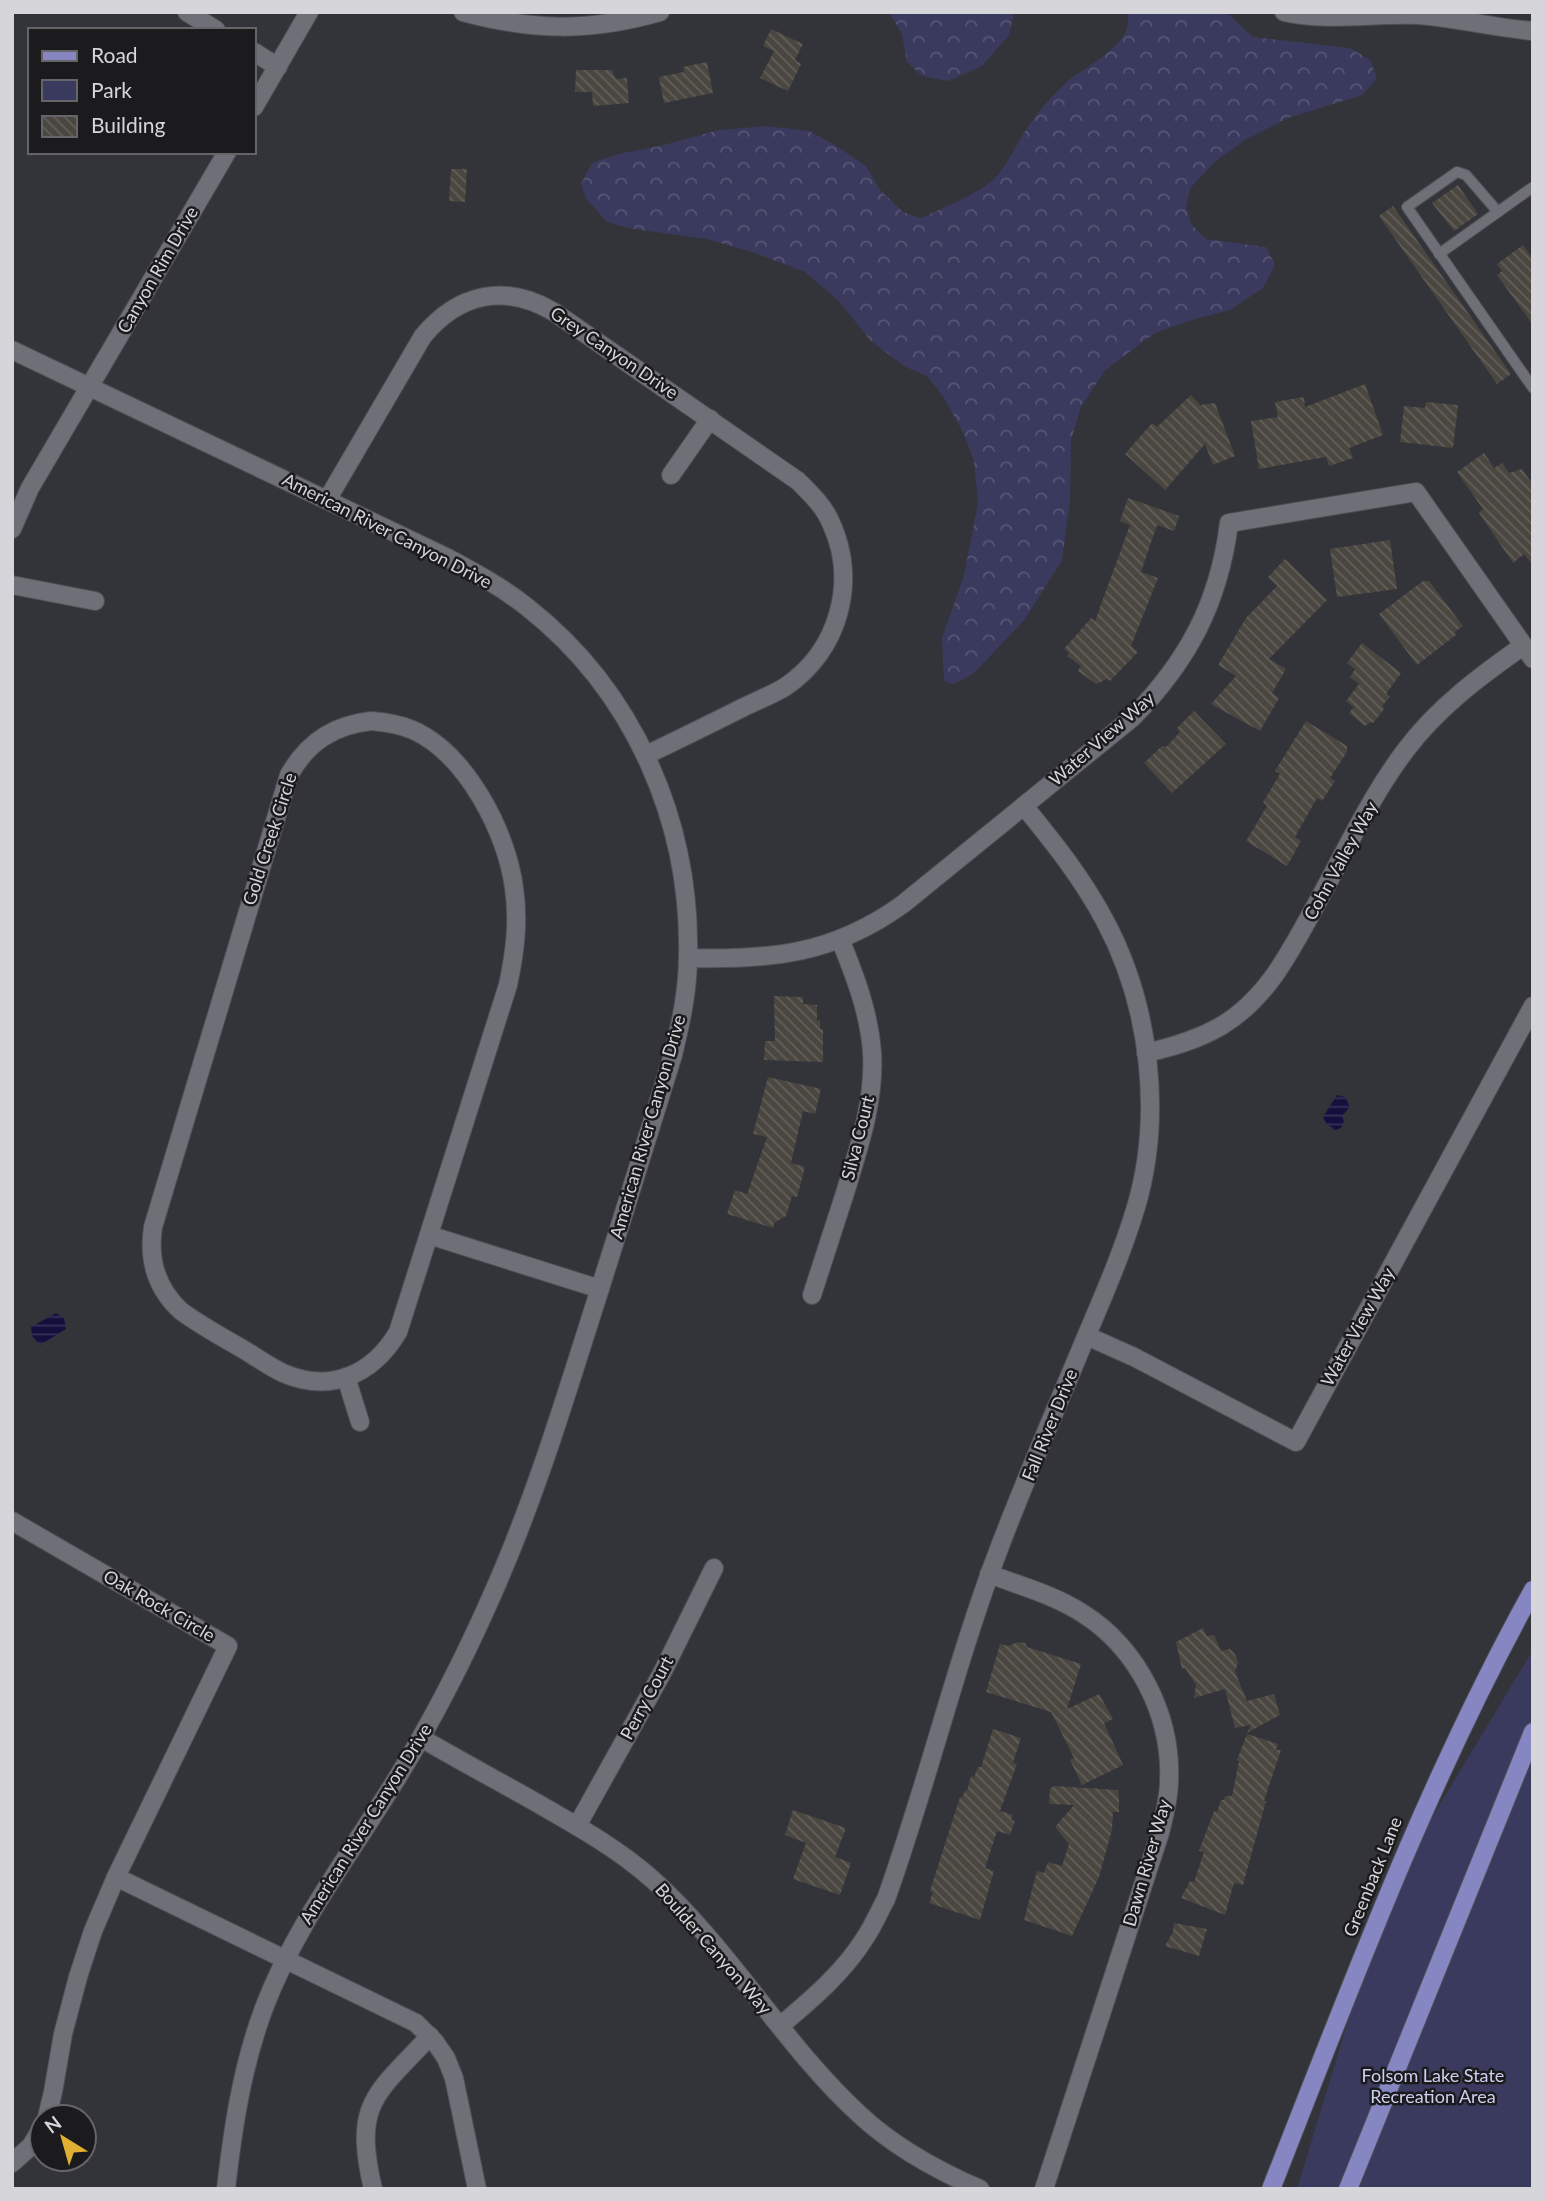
<svg xmlns="http://www.w3.org/2000/svg" width="1545" height="2201" viewBox="0 0 1545 2201" font-family="Lato,sans-serif">
	<defs>
		<pattern id="forest-crowns" width="20" height="18" patternUnits="userSpaceOnUse" patternTransform="scale(1.75)"><rect width="20" height="18" fill="#3a3a5e"/><path d="M2 6a3 3 0 1 1 6 0M12 15a3 3 0 1 1 6 0" fill="none" stroke="#565674"/></pattern>
		<pattern id="water-rules" width="6" height="5" patternUnits="userSpaceOnUse" patternTransform="scale(1.75)"><rect width="6" height="5" fill="#150f3d"/><path d="M0 2.5h6" fill="none" stroke="#363158"/></pattern>
		<pattern id="building-back-hatch" width="6" height="6" patternUnits="userSpaceOnUse" patternTransform="scale(1.75)"><rect width="6" height="6" fill="#4a4640"/><path d="M-1 5l2 2M0 0l6 6M5-1l2 2" fill="none" stroke="#63605b"/></pattern>
	</defs>
	<rect width="100%" height="100%" fill="#33333a"/>
	<g fill="url(#forest-crowns)">
		<path d="M889 12H1014L1009 35 982 66 948 81 922 76 907 62 902 34Z"/>
		<path d="M1126 12H1226L1253 37 1350 48 1370 60 1377 78 1362 95 1288 118 1245 140 1216 161 1190 188 1186 208 1192 225 1206 239 1266 247 1275 265 1263 288 1230 310 1198 318 1155 333 1105 370 1081 407 1071 440 1070 501 1062 560 1025 619 974 673 954 684 944 681 942 638 964 576 978 503 974 461 963 432 943 396 927 376 904 366 870 340 838 300 805 272 755 253 707 239 627 228 607 222 586 198 581 184 592 163 619 154 664 145 719 130 766 126 809 131 835 145 866 166 880 190 903 212 921 218C945 207 972 197 993 180 1007 167 1015 146 1026 130 1037 113 1052 95 1068 81 1085 67 1140 40 1126 12Z"/>
	</g>
	<path fill="#3a3a5e" d="M1533 1650V2189H1297L1350 2014 1425 1829Z"/>
	<g fill="url(#water-rules)">
		<path d="M1337 1095 1345 1097 1350 1107 1342 1116 1344 1121 1341 1128 1335 1130 1326 1123 1323 1117Z"/>
		<path d="M56 1313 64 1318 66 1329 40 1345 32 1336 31 1327Z"/>
	</g>
	<g fill="url(#building-back-hatch)">
		<path d="M771 29 803 44 795 60 801 64 788 91 760 78 774 51 763 46Z"/>
		<path d="M707 62 713 93 664 103 659 77 684 72 683 67Z"/>
		<path d="M576 70H612L616 79 627 78 629 103 593 106 592 92H575Z"/>
		<path d="M451 169H467L465 202 449 201Z"/>
		<path d="M1458 185 1478 214 1454 231 1432 203Z"/>
		<path d="M1393 206 1511 374 1497 384 1379 216Z"/>
		<path d="M1523 245 1533 259V325L1497 275 1502 271 1497 264Z"/>
		<path d="M1365 384 1383 435 1349 448 1353 458 1329 466 1326 457 1259 469 1251 421 1278 417 1275 402 1304 397 1305 407Z"/>
		<path d="M1191 395 1200 405 1215 403 1235 456 1213 465 1205 444 1165 490 1125 454 1152 423 1157 427Z"/>
		<path d="M1426 402 1458 405 1453 448 1400 442 1404 406 1425 408Z"/>
		<path d="M1484 453 1494 468 1502 463 1509 473 1522 469 1533 485V565L1524 554 1513 563 1479 513 1483 509 1457 472Z"/>
		<path d="M1128 498 1179 516 1174 531 1157 525 1141 572 1158 578 1131 646 1138 652 1110 681 1107 679 1096 684 1078 671 1081 666 1067 656 1069 653 1064 649 1091 618 1095 621 1130 525 1120 521Z"/>
		<path d="M1390 540 1397 589 1337 597 1330 549Z"/>
		<path d="M1285 559 1327 600 1269 659 1286 669 1272 693 1279 698 1260 731 1211 704 1236 676 1218 665 1246 618 1277 586 1268 577Z"/>
		<path d="M1423 581H1429L1463 626 1455 632 1456 635 1417 665 1379 614Z"/>
		<path d="M1362 643 1401 673 1386 694 1390 697 1382 706 1385 708 1373 723 1371 722 1365 726 1349 713 1354 707 1346 701 1359 684 1350 677 1355 669 1347 663Z"/>
		<path d="M1194 711 1226 744 1172 793 1144 763 1162 746 1166 747 1180 732 1177 728Z"/>
		<path d="M1306 721 1347 746V752L1330 778 1335 781 1322 801 1317 798 1295 837 1301 841 1287 866 1246 841 1267 806 1263 802 1280 774 1275 771Z"/>
		<path d="M774 996 803 997V1004L817 1005V1021L820 1020V1029H823V1062L764 1060 765 1041H775Z"/>
		<path d="M768 1077 821 1089 815 1114 803 1111 791 1163 805 1167 797 1197 792 1196 786 1216 774 1223 773 1228 727 1214 735 1190 747 1194 767 1137 753 1134Z"/>
		<path d="M1203 1628 1207 1636 1214 1635 1221 1651 1230 1649 1235 1654 1238 1662 1235 1672 1247 1701 1274 1694 1280 1715 1247 1733 1251 1725 1235 1728 1225 1689 1194 1698 1196 1685 1185 1668 1182 1669 1176 1642Z"/>
		<path d="M1018 1642 1025 1643 1027 1647 1081 1664 1067 1709 1099 1694 1113 1719 1104 1723 1123 1765 1082 1785 1070 1760 1074 1758 1051 1712 986 1692 1000 1644 1008 1646Z"/>
		<path d="M993 1729 1021 1738 1013 1763 1017 1764 1000 1811 1013 1815 1011 1820 1015 1821 1010 1835 997 1831 985 1868 994 1871 980 1920 929 1903 933 1892 930 1891 960 1797 962 1798 965 1791H967L971 1776 974 1777 978 1767H981Z"/>
		<path d="M1247 1734 1278 1744 1276 1750H1281L1264 1801H1266L1243 1885 1234 1883 1225 1915 1181 1898 1190 1881 1194 1882 1204 1852 1199 1851 1214 1811 1217 1812 1221 1800H1224L1225 1796H1232L1239 1761 1237 1760Z"/>
		<path d="M1054 1786 1118 1790 1119 1797V1812H1113L1112 1830 1099 1877 1072 1936 1024 1920 1037 1871 1044 1873 1048 1862 1062 1866 1069 1844 1055 1827 1074 1805 1049 1804 1050 1789Z"/>
		<path d="M793 1810 846 1828 835 1857 851 1863 840 1895 793 1879 806 1843 785 1835Z"/>
		<path d="M1174 1923 1207 1929 1199 1956 1165 1946 1173 1932Z"/>
	</g>
	<g fill="none" stroke-linecap="round" stroke-linejoin="round">
		<defs>
			<g id="lane">
				<path d="M1498 212 1466 175 1457 172 1407 207 1533 388"/>
				<path d="M1439 254 1533 187"/>
			</g>
			<g id="street">
				<path d="M187 12 216 30"/>
				<path d="M463 12C533 31 590 32 660 12"/>
				<path d="M1284 12C1328 22 1374 13 1419 15 1457 18 1495 28 1533 31"/>
				<path d="M254 52 278 67"/>
				<path d="M254 107 309 12"/>
				<path d="M671 475 710 419"/>
				<path d="M327 500 423 336C459 293 505 283 554 312L798 481C811 494 824 506 831 523 858 581 839 651 785 687 772 695 756 701 742 708 710 724 678 740 646 755"/>
				<path d="M12 529 30 488 227 152"/>
				<path d="M12 585 95 601"/>
				<path d="M371 721C385 722 399 724 413 730 466 754 507 832 514 888 519 921 515 952 508 985L398 1332C373 1374 331 1394 283 1373 268 1366 255 1356 241 1348 220 1336 200 1325 181 1311 156 1288 148 1260 153 1227L289 775C307 743 333 725 371 721Z"/>
				<path d="M689 958C772 960 834 954 903 904L1132 718C1188 661 1219 603 1229 523L1416 492 1533 659"/>
				<path d="M1146 1053C1172 1047 1197 1040 1221 1026 1265 1000 1288 956 1312 912 1342 859 1368 800 1405 751 1437 708 1480 676 1523 646"/>
				<path d="M429 1235 600 1289"/>
				<path d="M812 1295C823 1261 834 1227 845 1193 859 1147 875 1101 872 1052 869 1012 855 976 840 939"/>
				<path d="M1087 1336 1134 1357 1296 1442 1533 1006"/>
				<path d="M346 1377 360 1422"/>
				<path d="M12 1521 228 1646 116 1877 93 1931 78 1977 63 2034 53 2092 47 2117"/>
				<path d="M989 1574C1021 1586 1054 1595 1082 1613 1138 1648 1172 1716 1169 1781 1169 1799 1164 1816 1160 1833L1044 2189"/>
				<path d="M421 1738C459 1760 498 1781 537 1803 577 1826 617 1848 652 1879 730 1949 782 2043 859 2114 894 2147 936 2170 980 2189"/>
				<path d="M577 1826 661 1675 714 1568"/>
				<path d="M116 1877 416 2023 435 2042 446 2058 454 2078 477 2189"/>
				<path d="M780 2026C812 1999 843 1973 865 1938 873 1926 879 1912 886 1899 928 1782 956 1661 1000 1546 1026 1478 1055 1411 1083 1344 1102 1299 1122 1254 1136 1207 1163 1115 1150 1005 1105 921 1083 879 1054 843 1024 806"/>
				<path d="M12 2163 31 2146 42 2128"/>
				<path d="M373 2189C353 2103 375 2095 430 2036"/>
			</g>
			<path id="secondary" d="M12 350 446 557C474 572 502 587 527 607 634 691 691 822 688 956 688 990 681 1022 673 1055 646 1143 618 1232 590 1320 561 1412 532 1505 493 1593 461 1666 423 1739 380 1805 338 1871 292 1934 264 2008 242 2067 233 2127 226 2189"/>
			<g id="primary">
				<path d="M1271 2189C1351 1986 1427 1781 1533 1590"/>
				<path d="M1348 2189 1533 1732"/>
			</g>
		</defs>
		<use href="#lane" stroke="#4e4f55" stroke-width="12"/>
		<use href="#street" stroke="#4e4f55" stroke-width="20"/>
		<use href="#secondary" stroke="#4e4f55" stroke-width="20"/>
		<use href="#primary" stroke="#4e4f55" stroke-width="20"/>
		<use href="#lane" stroke="#6f7077" stroke-width="10"/>
		<use href="#street" stroke="#6f7077" stroke-width="18"/>
		<use href="#secondary" stroke="#6f7077" stroke-width="18"/>
		<use href="#primary" stroke="#8686c3" stroke-width="18"/>
	</g>
	<g text-anchor="middle" stroke-width="5" stroke-linejoin="round" paint-order="stroke">
		<g font-size="18" fill="#d5d5da" stroke="#1b1b1e">
			<text transform="translate(158 270) rotate(-60)" y="6">Canyon Rim Drive</text>
			<text transform="translate(614 353) rotate(34)" y="6">Grey Canyon Drive</text>
			<text transform="translate(387 531) rotate(27)" y="6">American River Canyon Drive</text>
			<text transform="translate(1102 739) rotate(-41)" y="6">Water View Way</text>
			<text transform="translate(270 839) rotate(-72)" y="6">Gold Creek Circle</text>
			<text transform="translate(1341 861) rotate(-61)" y="6">Cohn Valley Way</text>
			<text transform="translate(648 1127) rotate(-74)" y="6">American River Canyon Drive</text>
			<text transform="translate(858 1138) rotate(-76)" y="6">Silva Court</text>
			<text transform="translate(1358 1327) rotate(-61)" y="6">Water View Way</text>
			<text transform="translate(1050 1425) rotate(-68)" y="6">Fall River Drive</text>
			<text transform="translate(159 1606) rotate(30)" y="6">Oak Rock Circle</text>
			<text transform="translate(647 1698) rotate(-62)" y="6">Perry Court</text>
			<text transform="translate(366 1824) rotate(-58)" y="6">American River Canyon Drive</text>
			<text transform="translate(1147 1863) rotate(-74)" y="6">Dawn River Way</text>
			<text transform="translate(1373 1877) rotate(-68)" y="6">Greenback Lane</text>
			<text transform="translate(713 1949) rotate(49)" y="6">Boulder Canyon Way</text>
		</g>
		<g font-size="18" fill="#cdcff0" stroke="#1b1b1e">
			<text x="1433" y="2082">Folsom Lake State<tspan x="1433" dy="21">Recreation Area</tspan></text>
		</g>
	</g>
	<rect width="1545" height="2201" fill="none" stroke="#d5d5da" stroke-width="28"/>
	<rect x="28" y="28" width="228" height="126" fill="#1b1b1e" stroke="#656569" stroke-width="2"/>
	<rect x="42" y="51" width="35" height="10" fill="#8686c3" stroke="#656569" stroke-width="2"/>
	<text x="91" y="63" font-size="21" fill="#d5d5da">Road</text>
	<rect x="42" y="80" width="35" height="21" fill="#3a3a5e" stroke="#656569" stroke-width="2"/>
	<text x="91" y="98" font-size="21" fill="#d5d5da">Park</text>
	<rect x="42" y="116" width="35" height="21" fill="url(#building-back-hatch)" stroke="#656569" stroke-width="2"/>
	<text x="91" y="133" font-size="21" fill="#d5d5da">Building</text>
	<g transform="translate(63 2138) rotate(323)"><circle r="33" fill="#1b1b1e" stroke="#656569" stroke-width="2"/>
	<path d="M0-5L12 26L0 18L-12 26Z" fill="#e0b034"/>
	<text y="-10" font-size="19" font-weight="bold" text-anchor="middle" fill="#d5d5da">N</text>
	</g>
</svg>
